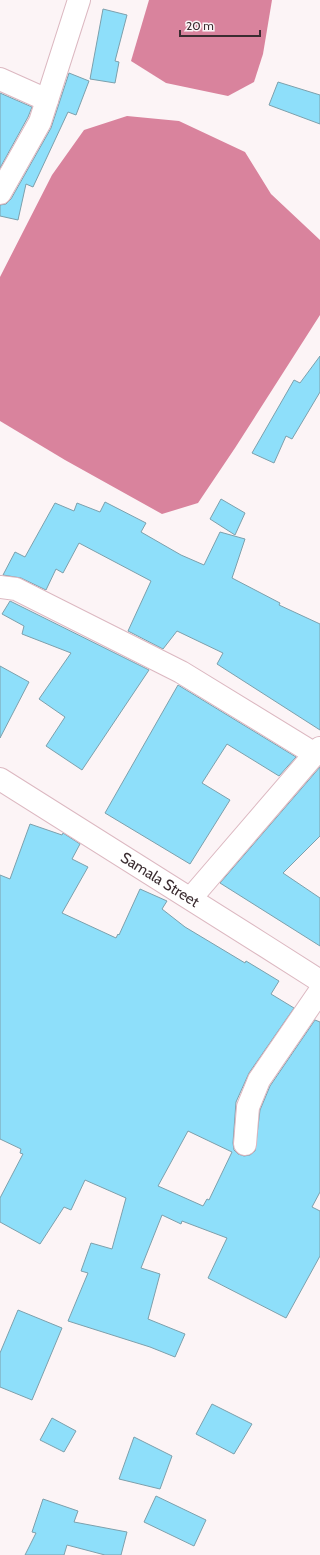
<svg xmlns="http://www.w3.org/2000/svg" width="320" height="1555" viewBox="0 0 320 1555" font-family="Cabin,sans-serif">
	<rect width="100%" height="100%" fill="#fcf4f6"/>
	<g fill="#d9839d">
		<path d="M149 0H272L263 54 254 82 228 96 166 83 131 61Z"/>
		<path d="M127 116 179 121 245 152 271 194 320 240V315L235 448 198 503 162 514 65 460 0 421V277L52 175 84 130Z"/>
	</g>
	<g fill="#8edffa" stroke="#7da0ac" fill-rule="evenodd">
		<path d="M103 9 127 15 115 61 119 62 115 83 90 79Z"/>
		<path d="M69 73 89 81 76 115 68 112 33 187 26 184 18 220 0 216V205L6 204 11 199 51 128Z"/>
		<path d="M278 82 320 95V124L269 105Z"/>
		<path d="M0 93 32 107 28 117 0 168Z"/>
		<path d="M320 356V392L292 439 286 436 274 463 252 453 294 380 300 383Z"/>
		<path d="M221 499 245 513 235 535 210 519Z"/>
		<path d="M105 502 146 523 141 532 181 555 204 565 220 532 245 539 232 578 280 603 279 605 320 624V730L217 664 223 653 177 631 163 649 128 631 151 581 79 543 63 573 56 569 46 590 21 578 3 575 15 552 25 557 55 503 74 511 77 503 100 512Z"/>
		<path d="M10 601 149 670 82 770 46 746 65 717 39 699 71 653 22 634 24 626 2 614Z"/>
		<path d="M0 666 29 682 0 738Z"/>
		<path d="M178 685 296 757 279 776 227 744 202 783 230 800 190 864 105 813Z"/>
		<path d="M320 767V836L283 873 320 898V946L220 883Z"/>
		<path d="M30 824 62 835 63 833 80 844 72 859 88 867 62 913 116 938 118 934 119 935 140 889 167 901 162 909 185 927 245 963 246 961 279 981 271 994 294 1008 249 1073 236 1102 233 1143 234 1150 238 1154 244 1156 250 1155 255 1151 260 1110 270 1086 315 1020 320 1022V1192L312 1207 320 1211V1256L286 1318 208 1278 227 1238 182 1221 181 1224 162 1215 141 1268 160 1274 148 1319 185 1334 175 1357 150 1347 68 1321 88 1273 81 1271 91 1243 112 1249 126 1198 85 1180 71 1210 64 1207 40 1244 0 1222V1198L23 1154 20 1153 21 1149 0 1139V875L10 879ZM188 1131 232 1152 209 1200 207 1199 203 1206 158 1186Z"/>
		<path d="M18 1310 62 1328 32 1400 0 1387V1353Z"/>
		<path d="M212 1404 252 1424 234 1454 196 1434Z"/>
		<path d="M52 1418 76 1431 64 1452 40 1440Z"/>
		<path d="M134 1437 172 1456 160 1489 119 1479Z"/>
		<path d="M156 1496 206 1520 194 1546 144 1522Z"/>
		<path d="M43 1499 78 1511 74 1522 127 1532 121 1555H105L67 1545 64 1555H25L36 1533 32 1532Z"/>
	</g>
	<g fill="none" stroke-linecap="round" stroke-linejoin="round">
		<defs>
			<g id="minor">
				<path d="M0 79 47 100"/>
				<path d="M0 193 40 122 79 0"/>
				<path d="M0 587 16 589 181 672 315 754"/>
				<path d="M191 898 320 748"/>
				<path d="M245 1144 248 1107 259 1080 320 991"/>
			</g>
			<g id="tertiary">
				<path id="s1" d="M0 779C107 847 214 913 320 981"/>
			</g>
		</defs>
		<use href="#minor" stroke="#dcb8c1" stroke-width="24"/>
		<use href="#tertiary" stroke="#dcb8c1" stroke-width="24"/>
		<use href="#minor" stroke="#fff" stroke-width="22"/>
		<use href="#tertiary" stroke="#fff" stroke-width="22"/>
	</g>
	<g text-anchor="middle" stroke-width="4" stroke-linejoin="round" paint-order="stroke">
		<g font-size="15" fill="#3b2d31" stroke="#fcf4f6">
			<text dy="5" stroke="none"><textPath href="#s1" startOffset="189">Samala Street</textPath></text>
		</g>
	</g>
	<path d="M180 30v6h80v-6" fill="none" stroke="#3b2d31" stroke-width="2"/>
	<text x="186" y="30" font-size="12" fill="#3b2d31" stroke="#fcf4f6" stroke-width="3" paint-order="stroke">20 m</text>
</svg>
